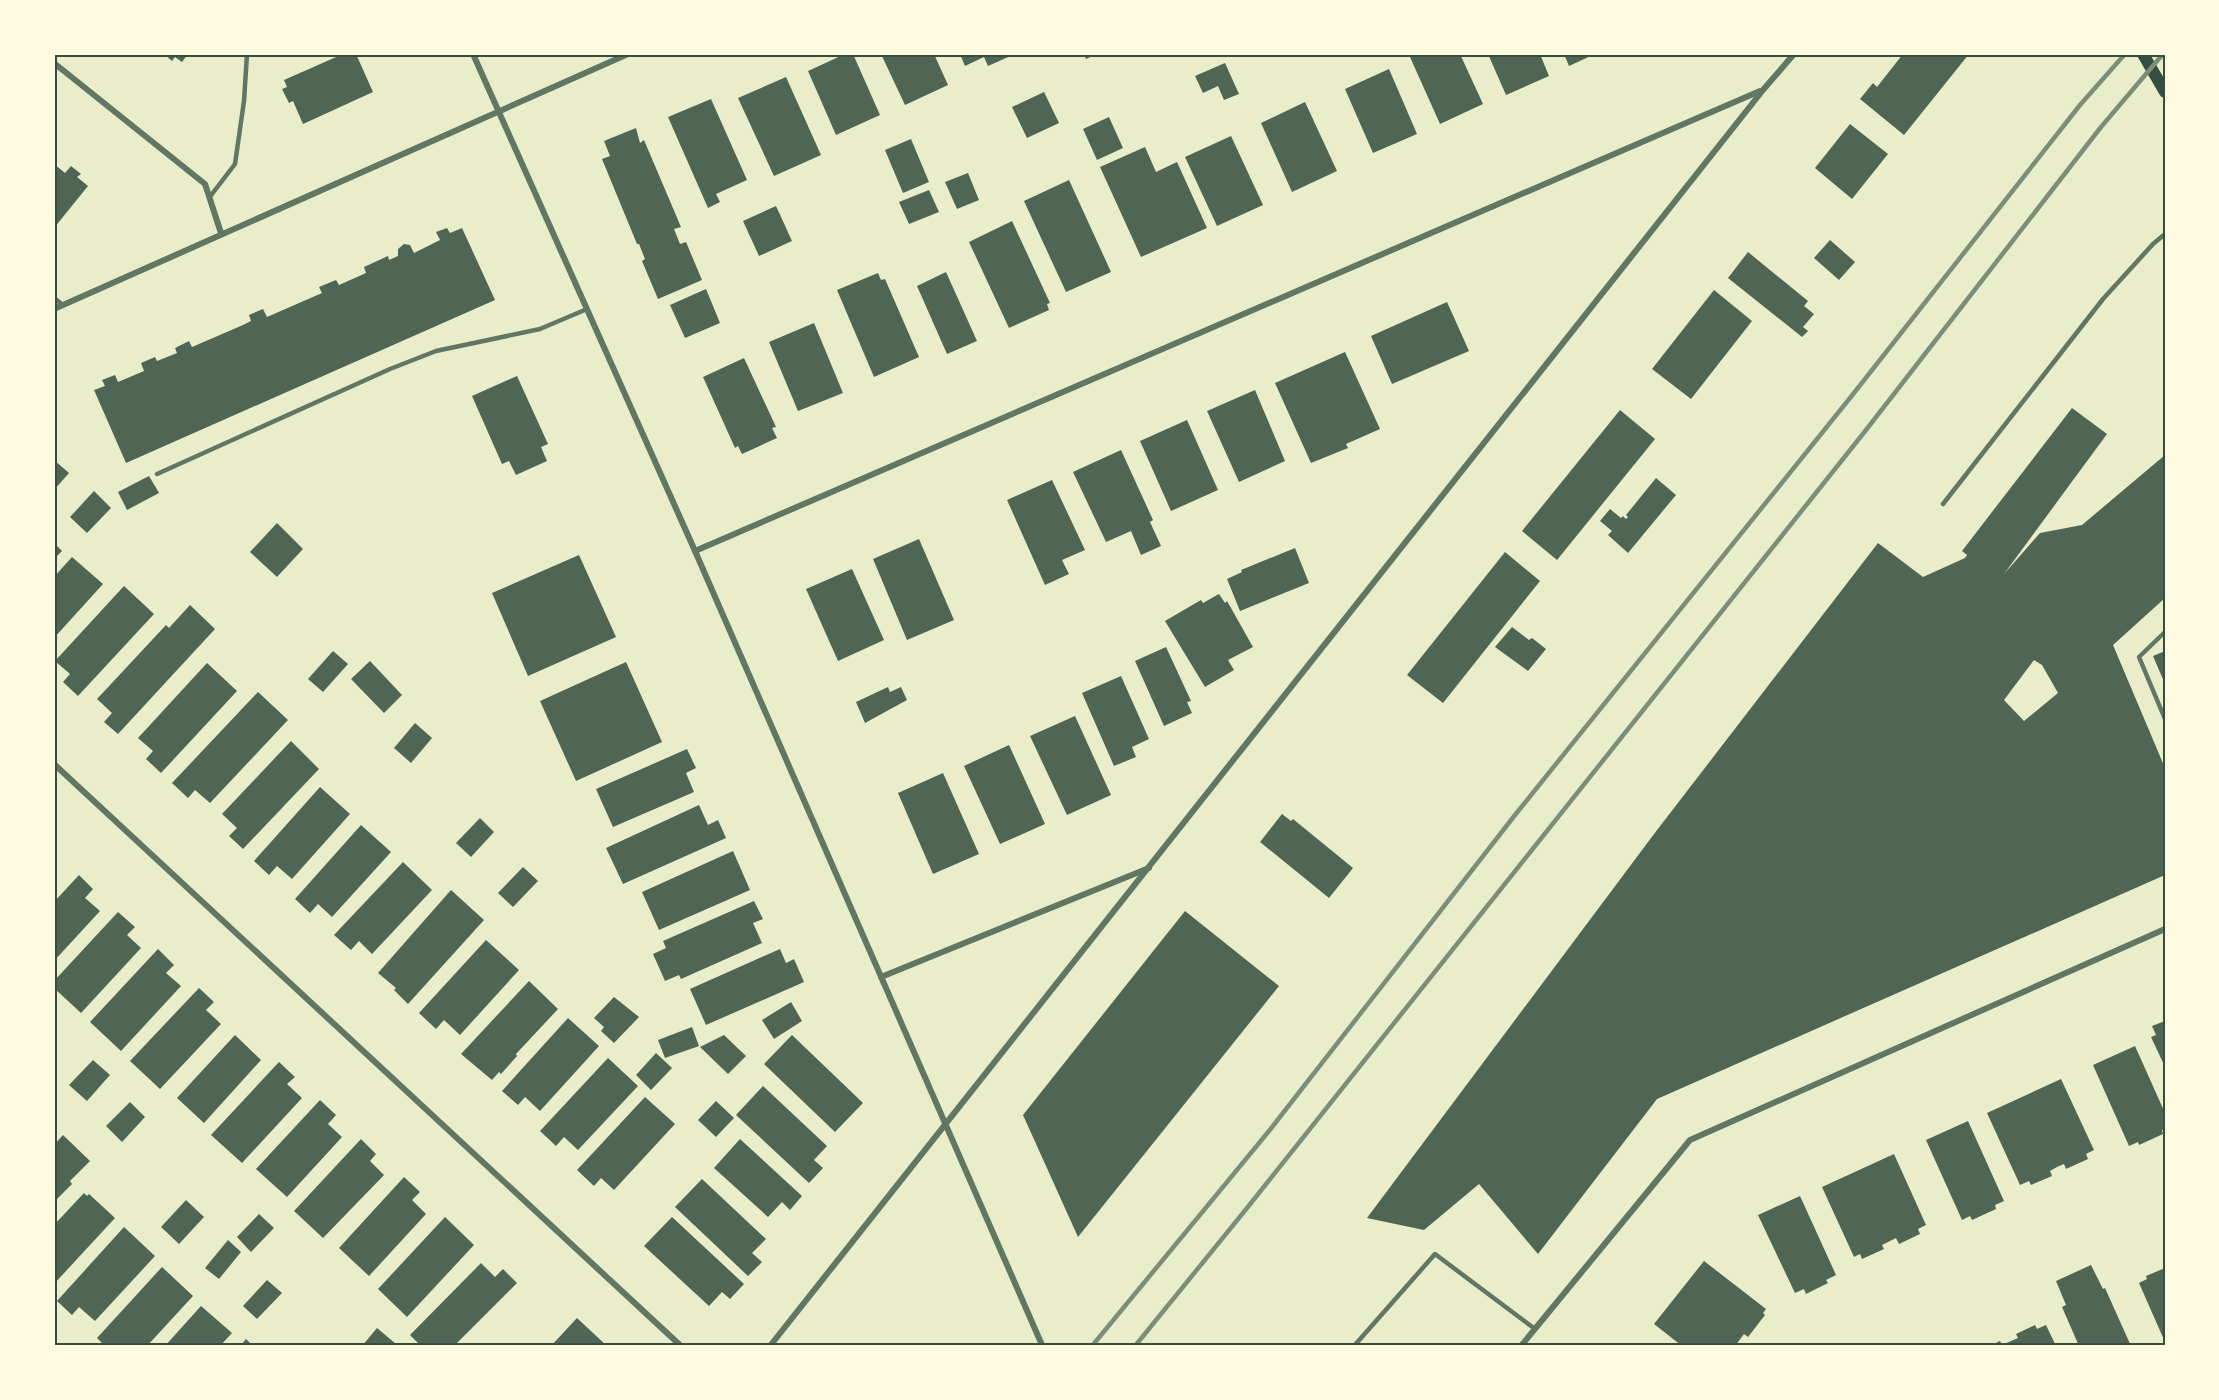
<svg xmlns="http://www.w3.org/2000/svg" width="2219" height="1400" viewBox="0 0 2219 1400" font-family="Helvetica,sans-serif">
	<rect width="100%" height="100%" fill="#e9edc9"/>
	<g fill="#4f6655" fill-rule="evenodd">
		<path d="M164 54H188L182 62 175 57 172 61Z"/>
		<path d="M343 54H356L373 92 303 124 293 101 289 103 282 89 287 87 284 80Z"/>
		<path d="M845 54H853L880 115 836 135 808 71Z"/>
		<path d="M881 54H934L948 85 905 105Z"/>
		<path d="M960 54H1015L988 66 984 57 965 66Z"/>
		<path d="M1084 54H1097L1086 59Z"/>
		<path d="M1417 54H1460L1483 104 1440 124 1410 57Z"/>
		<path d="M1488 54H1540L1549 76 1506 95Z"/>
		<path d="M1564 54H1595L1569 66Z"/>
		<path d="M1903 54H1969L1904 135 1860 99 1873 83 1877 87Z"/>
		<path d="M1225 63 1239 94 1224 100 1218 86 1203 93 1195 76Z"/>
		<path d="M1389 69 1417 134 1373 153 1345 89Z"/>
		<path d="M786 77 821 155 774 176 738 98Z"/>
		<path d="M1044 92 1059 123 1027 138 1012 107Z"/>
		<path d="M711 99 747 180 716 194 720 202 708 208 668 117Z"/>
		<path d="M1305 102 1337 171 1292 192 1261 123Z"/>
		<path d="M1109 117 1123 148 1097 160 1083 129Z"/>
		<path d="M1850 124 1888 154 1852 199 1815 168Z"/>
		<path d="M636 128 640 143 644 140 681 227 674 229 680 244 686 242 702 280 658 299 642 261 645 259 639 244H637L602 159 610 156 604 141Z"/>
		<path d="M1231 136 1263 205 1217 226 1185 157Z"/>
		<path d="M911 139 929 182 903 193 885 150Z"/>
		<path d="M1145 147 1156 172 1177 162 1207 228 1141 257 1100 167Z"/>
		<path d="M54 164 65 173 71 166 81 174 77 177 88 186 54 228Z"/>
		<path d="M968 173 979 200 957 209 945 182Z"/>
		<path d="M1069 180 1111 272 1066 292 1024 201Z"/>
		<path d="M929 190 939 212 909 224 899 202Z"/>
		<path d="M776 206 792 241 759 256 743 221Z"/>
		<path d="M1012 221 1050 303 1047 304 1049 310 1009 328 969 242Z"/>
		<path d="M447 228 450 233 462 228 495 300 126 463 94 390 105 386 102 380 115 375 118 382 144 371 141 363 155 357 157 361 177 353 175 348 189 341 192 347 243 325 251 321 249 315 263 309 267 317 322 293 319 287 336 280 339 285 366 273 364 267 388 256 389 260 398 256V249L404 244 410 245 414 253 440 240 436 232Z"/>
		<path d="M1830 240 1855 262 1839 280 1814 258Z"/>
		<path d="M1748 252 1808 301 1804 306 1814 314 1803 327 1808 331 1802 337 1728 278Z"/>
		<path d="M946 272 977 341 947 354 917 286Z"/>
		<path d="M878 273 881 280 885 279 919 357 874 377 837 290Z"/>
		<path d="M706 289 720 323 685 338 670 305Z"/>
		<path d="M1714 290 1752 321 1691 399 1652 369Z"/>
		<path d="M1447 302 1469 351 1392 384 1371 336Z"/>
		<path d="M814 323 843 393 798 411 769 342Z"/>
		<path d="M1345 352 1380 429 1346 444 1348 448 1311 463 1275 383Z"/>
		<path d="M744 358 776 427 772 428 777 438 742 454 738 446 735 448 703 377Z"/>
		<path d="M517 376 548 444 541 447 547 461 516 475 509 461 502 464 472 396Z"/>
		<path d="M1255 390 1285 461 1239 482 1207 411Z"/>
		<path d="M2072 408 2107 434 2004 574 2040 533 2082 525 2165 455V598L2113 645 2165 768V875L1657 1099 1538 1254 1479 1184 1424 1230 1367 1218 1654 834 1878 543 1923 577 1965 558 1967 555 1962 551ZM2034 660 2042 665 2058 693 2024 721 2004 700Z"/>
		<path d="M1620 410 1655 439 1557 560 1522 531Z"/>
		<path d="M1187 420 1218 490 1171 511 1140 441Z"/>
		<path d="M1121 450 1153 520 1150 522 1161 546 1141 555 1131 531 1106 542 1073 472Z"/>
		<path d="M54 460 69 473 54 490Z"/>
		<path d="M149 476 159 493 127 510 118 492Z"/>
		<path d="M1656 478 1676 495 1628 553 1608 535 1612 531 1600 521 1610 509 1621 518 1623 516 1626 519 1628 517 1626 515Z"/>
		<path d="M1052 480 1085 550 1062 560 1069 574 1045 585 1007 500Z"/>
		<path d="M94 491 111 508 87 533 70 517Z"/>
		<path d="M277 523 303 549 277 577 250 552Z"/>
		<path d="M919 539 954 620 907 640 873 559Z"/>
		<path d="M54 543 62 551 54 559Z"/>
		<path d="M1295 548 1309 583 1240 611 1227 579 1242 572 1241 570Z"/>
		<path d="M1505 552 1540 581 1443 703 1407 675Z"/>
		<path d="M579 555 616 637 528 676 492 593Z"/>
		<path d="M72 557 103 584 54 638V577Z"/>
		<path d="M852 569 884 640 838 661 806 589Z"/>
		<path d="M124 586 154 614 78 696 63 682 70 674 55 661Z"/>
		<path d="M1219 594 1225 603 1227 601 1253 647 1228 660 1234 670 1205 687 1165 621 1201 600 1203 603Z"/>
		<path d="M190 605 215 629 118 734 104 722 112 713 97 699 166 625 169 628Z"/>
		<path d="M1512 627 1529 640 1532 638 1546 649 1528 671 1495 647Z"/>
		<path d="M1166 647 1191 701 1187 702 1192 713 1164 726 1135 661Z"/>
		<path d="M333 651 348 664 323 692 308 679Z"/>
		<path d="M2165 651V684L2153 656Z"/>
		<path d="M370 661 402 695 384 713 351 679Z"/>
		<path d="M626 662 662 742 576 781 540 701Z"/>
		<path d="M207 663 237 691 161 773 146 759 153 751 138 738Z"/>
		<path d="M1121 676 1149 739 1132 747 1136 757 1114 766 1082 693Z"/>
		<path d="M888 687 890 692 901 687 907 700 865 723 856 702Z"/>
		<path d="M258 692 288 720 210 803 195 790 188 798 172 783Z"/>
		<path d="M1075 716 1111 795 1067 815 1030 736Z"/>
		<path d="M415 723 432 738 411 763 394 748Z"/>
		<path d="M291 741 319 769 243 849 229 836 237 828 222 814Z"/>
		<path d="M1009 745 1045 824 1000 844 964 766Z"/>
		<path d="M687 749 696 768 686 773 694 792 613 827 596 789Z"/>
		<path d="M943 773 979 854 933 874 898 793Z"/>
		<path d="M320 787 350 814 292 879 277 866 269 875 254 861Z"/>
		<path d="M699 805 708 825 718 820 726 838 623 884 606 848Z"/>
		<path d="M1282 814 1291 821 1293 819 1353 868 1329 898 1260 842Z"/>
		<path d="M480 818 494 832 471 857 456 843Z"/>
		<path d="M361 825 391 852 332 917 318 904 310 913 295 899Z"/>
		<path d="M733 851 750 890 659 930 642 892Z"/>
		<path d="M403 862 432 890 372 954 359 941 351 950 334 935Z"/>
		<path d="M523 867 538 881 513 907 498 893Z"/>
		<path d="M79 875 93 889 85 898 100 911 54 961V902Z"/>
		<path d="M451 890 484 920 408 1004 394 990 396 988 378 973Z"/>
		<path d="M754 901 763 919 753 923 762 943 681 979 679 975 665 981 653 954 666 948 663 941Z"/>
		<path d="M1185 911 1279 986 1078 1237 1023 1115Z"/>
		<path d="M118 912 135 927 127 935 141 948 81 1013 54 988V981Z"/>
		<path d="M486 940 519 970 460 1035 444 1020 436 1029 419 1013Z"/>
		<path d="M158 949 174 965 166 973 181 986 121 1051 90 1022Z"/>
		<path d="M780 949 786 963 794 959 804 982 706 1025 690 989Z"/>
		<path d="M529 981 558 1009 516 1054 517 1056 501 1074 499 1072 492 1080 461 1054Z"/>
		<path d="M199 988 214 1002 206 1010 221 1024 160 1089 130 1061Z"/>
		<path d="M614 997 639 1017 614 1043 601 1031 604 1027 594 1018Z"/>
		<path d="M791 1002 802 1021 774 1039 762 1020Z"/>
		<path d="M568 1018 599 1046 540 1111 525 1097 518 1105 502 1091Z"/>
		<path d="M2165 1021V1067L2151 1037 2156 1035 2152 1026Z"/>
		<path d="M692 1027 699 1046 665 1058 658 1040Z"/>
		<path d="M235 1035 261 1060 204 1123 177 1098Z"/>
		<path d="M724 1035 746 1056 728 1074 700 1047Z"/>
		<path d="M792 1035 863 1103 835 1132 764 1064Z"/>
		<path d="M2135 1046 2165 1113V1129L2162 1130 2163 1134 2139 1145 2138 1142 2129 1146 2093 1065Z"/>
		<path d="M656 1053 672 1068 651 1090 636 1075Z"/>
		<path d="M608 1058 638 1086 578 1150 564 1137 556 1146 540 1131Z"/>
		<path d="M93 1060 110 1075 87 1101 69 1085Z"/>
		<path d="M279 1062 295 1077 287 1084 302 1098 242 1163 211 1135Z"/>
		<path d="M2061 1079 2094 1150 2086 1154 2088 1159 2066 1169 2064 1164 2057 1167 2050 1171 2052 1176 2031 1185 2029 1181 2020 1185 1987 1113Z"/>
		<path d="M763 1086 827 1146 814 1160 823 1168 809 1183 736 1115Z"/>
		<path d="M645 1097 675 1124 614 1190 601 1178 594 1186 577 1170Z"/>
		<path d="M320 1100 336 1115 328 1124 342 1137 287 1197 256 1169Z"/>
		<path d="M716 1101 734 1118 716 1137 698 1120Z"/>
		<path d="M130 1102 145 1117 122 1142 106 1126Z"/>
		<path d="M1968 1121 2004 1201 1995 1205 1996 1209 1972 1220 1970 1216 1962 1220 1926 1140Z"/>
		<path d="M63 1135 90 1161 70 1181 72 1184 54 1202V1145Z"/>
		<path d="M361 1139 376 1154 370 1161 384 1175 323 1238 294 1211Z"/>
		<path d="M740 1139 802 1196 790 1210 782 1202 768 1217 714 1168Z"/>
		<path d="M1894 1154 1926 1225 1918 1229 1920 1234 1899 1244 1896 1238 1882 1245 1884 1249 1862 1259 1860 1254 1854 1257 1822 1187Z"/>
		<path d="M404 1177 420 1192 412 1200 426 1214 369 1276 339 1248Z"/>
		<path d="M702 1179 766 1239 752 1253 762 1262 748 1276 675 1207Z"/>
		<path d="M84 1193 87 1196 89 1194 115 1218 54 1284V1225Z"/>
		<path d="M1800 1196 1836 1275 1826 1280 1828 1283 1806 1294 1804 1289 1795 1293 1758 1215Z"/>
		<path d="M186 1200 204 1217 179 1244 161 1227Z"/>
		<path d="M259 1214 274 1228 251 1252 237 1237Z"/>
		<path d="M445 1217 474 1245 407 1317 378 1289Z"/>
		<path d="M672 1217 744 1284 730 1299 722 1292 709 1306 644 1246Z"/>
		<path d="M124 1227 155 1256 95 1321 79 1307 72 1315 57 1301Z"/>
		<path d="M228 1240 241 1252 219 1279 205 1268Z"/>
		<path d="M1704 1261 1766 1309 1763 1313 1765 1315 1748 1337 1744 1334 1735 1346H1682L1654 1324Z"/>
		<path d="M481 1263 495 1277 503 1269 517 1283 454 1346H421L410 1335Z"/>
		<path d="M2091 1265 2103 1289 2105 1288 2131 1346H2079L2062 1307 2066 1305 2056 1281Z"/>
		<path d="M162 1267 193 1296 147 1346H105L97 1338Z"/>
		<path d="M2165 1268V1342L2139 1283 2147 1279 2146 1276Z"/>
		<path d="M267 1280 282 1293 257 1319 243 1306Z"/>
		<path d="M201 1306 232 1333 220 1346H165Z"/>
		<path d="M577 1318 607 1346H551Z"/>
		<path d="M2035 1325 2037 1329 2046 1325 2056 1346H1989L2000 1341 2002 1345 2018 1338 2016 1334Z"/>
		<path d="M377 1328 396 1344 395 1346H362Z"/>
		<path d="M246 1339 253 1346H240Z"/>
	</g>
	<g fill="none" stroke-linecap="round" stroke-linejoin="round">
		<g stroke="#617663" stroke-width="4.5">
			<path d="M209 198 235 164 244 101 247 54"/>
			<path d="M54 298 63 305"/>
			<path d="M157 474 390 369 436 351 540 329 587 309"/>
			<path d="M1943 504 2103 299 2153 244 2165 234"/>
			<path d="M2165 632 2139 657 2165 719"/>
			<path d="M1354 1346 1435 1254 1535 1329"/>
		</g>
		<g stroke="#617663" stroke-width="6">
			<path d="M473 54 695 551 1042 1345"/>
			<path d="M54 63 205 184 221 233"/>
			<path d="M54 309 628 54"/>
			<path d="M695 551 1760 91"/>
			<path d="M54 764 681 1346"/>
			<path d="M881 977 1149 868"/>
			<path d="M770 1346 1763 90 1794 54"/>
			<path d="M1521 1346 1690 1140 2165 929"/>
		</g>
		<path stroke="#344e41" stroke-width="12" d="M2143 54 2165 92"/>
		<g stroke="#7c8e77" stroke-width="4.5">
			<path d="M1092 1346 1269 1131 1515 815 1854 393 2080 105 2125 54"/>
			<path d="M1135 1346 1243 1213 1866 430 2101 127 2163 54"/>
		</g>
	</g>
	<rect width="2219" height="1400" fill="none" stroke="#fefae0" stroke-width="111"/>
	<rect x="56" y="56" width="2108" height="1288" fill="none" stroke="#344e41" stroke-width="2"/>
</svg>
